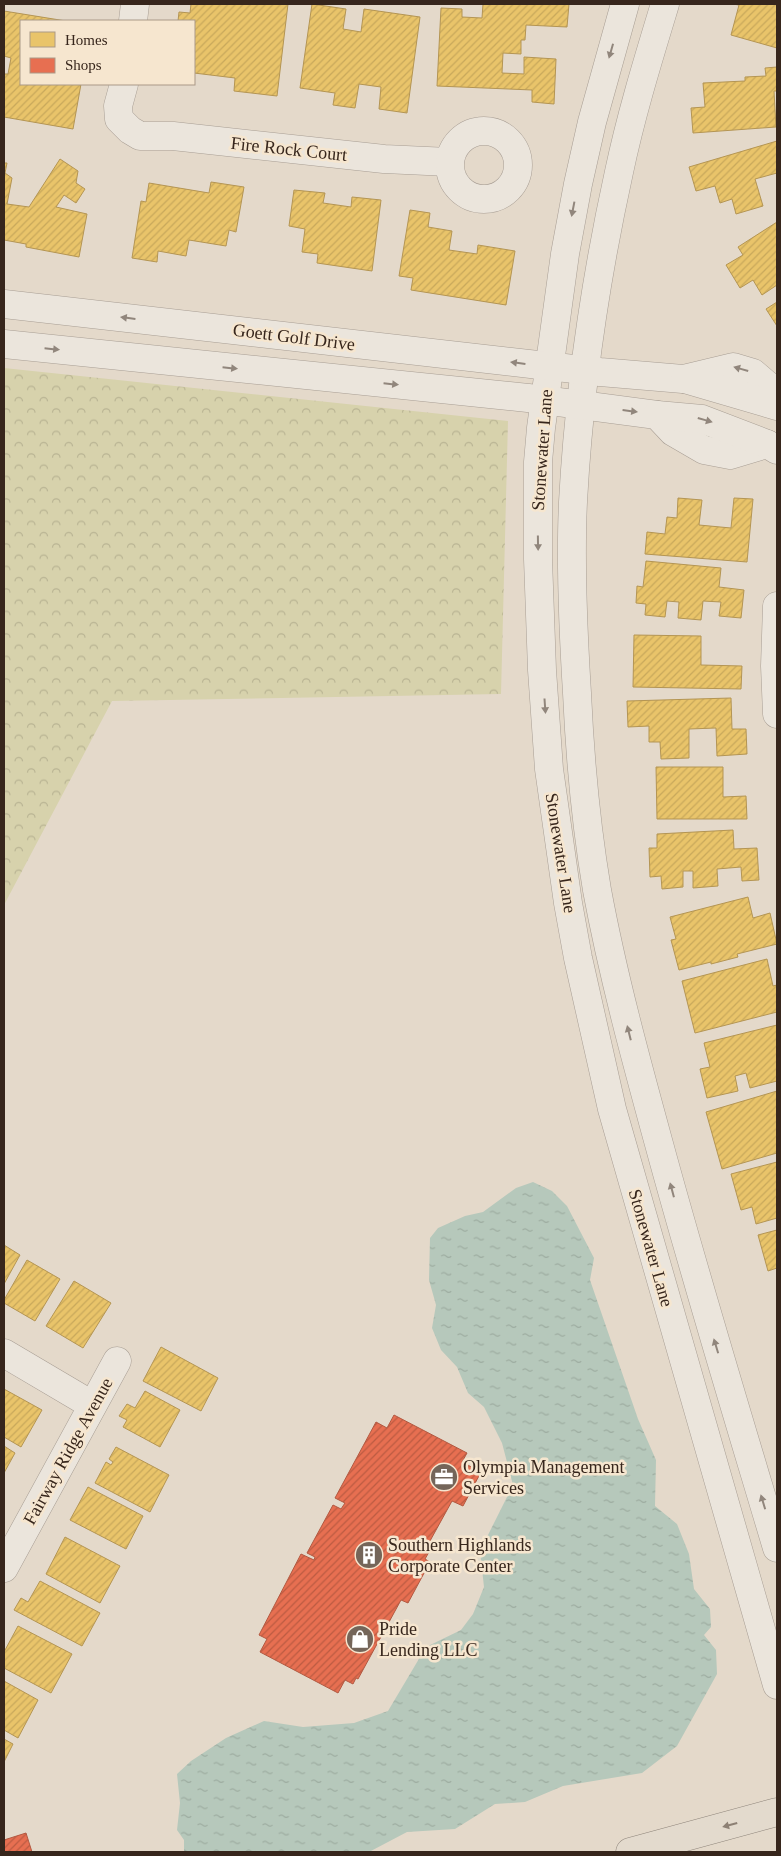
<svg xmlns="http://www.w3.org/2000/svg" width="781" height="1856" viewBox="0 0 781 1856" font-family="'Times New Roman',serif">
	<defs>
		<pattern id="park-crowns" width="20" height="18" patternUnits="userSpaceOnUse" patternTransform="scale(1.25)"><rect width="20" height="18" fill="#d7d2ac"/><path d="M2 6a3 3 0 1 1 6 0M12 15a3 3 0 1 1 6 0" fill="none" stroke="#b9b493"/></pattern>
		<pattern id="water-ripples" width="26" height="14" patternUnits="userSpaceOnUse" patternTransform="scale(1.25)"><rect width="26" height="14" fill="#b6c8bb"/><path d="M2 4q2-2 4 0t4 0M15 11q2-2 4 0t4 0" fill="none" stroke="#9daca0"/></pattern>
		<pattern id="homes-hatch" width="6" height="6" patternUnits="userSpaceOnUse" patternTransform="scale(1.25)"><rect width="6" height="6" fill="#e9c46a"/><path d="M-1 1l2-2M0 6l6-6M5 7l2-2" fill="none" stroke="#c8a85b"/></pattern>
		<pattern id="shops-hatch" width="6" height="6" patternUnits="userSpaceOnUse" patternTransform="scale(1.25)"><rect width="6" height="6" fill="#e76f51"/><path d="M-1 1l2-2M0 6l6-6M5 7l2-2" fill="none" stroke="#bc5b42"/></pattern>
	</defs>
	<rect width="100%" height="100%" fill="#e4d9ca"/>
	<path fill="url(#park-crowns)" d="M4 368 508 421 501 694 112 701 4 905Z"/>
	<path fill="url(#water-ripples)" d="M533 1182 552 1191 567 1206 594 1258 590 1280 638 1419 656 1460 655 1506 677 1524 689 1554 694 1589 710 1609 711 1627 704 1635 716 1650 717 1674 677 1746 642 1773 563 1786 525 1802 495 1804 455 1829 407 1832 369 1852H184V1840L177 1830 180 1803 177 1774 191 1761 226 1738 264 1721 303 1727 354 1723 388 1711 426 1647 461 1630 473 1614 484 1587 480 1551 513 1485 502 1443 484 1407 468 1393 457 1367 441 1350 432 1328 436 1305 429 1280 430 1238 438 1228 465 1216 483 1212 516 1188Z"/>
	<g fill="url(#homes-hatch)" stroke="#b49553">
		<path d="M191 4H288L277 96 234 91 235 78 194 73V21H178L179 12 190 13Z"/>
		<path d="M312 4 346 9 343 29 361 32 364 9 420 17 407 113 379 109 381 87 359 84 355 108 333 105 335 93 300 88Z"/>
		<path d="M483 4H569L567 27 526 25 525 40H521V54L503 53 502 73 524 74V57L556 59 554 104 532 102V90L437 86 441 8 462 9V17L482 18Z"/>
		<path d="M733 4H777V48L731 35 739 5Z"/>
		<path d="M4 11 66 21H21V84H81L73 129 4 117V74H8L11 58 4 56Z"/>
		<path d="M777 67V91H774L776 127 693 133 691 108 705 107 703 83 745 81V77L766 76 765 68Z"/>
		<path d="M777 141V173L755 179 763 206 736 214 732 199 720 203 715 186 696 191 689 167Z"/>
		<path d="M60 159 78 171 76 183 85 189 76 203 64 195 56 207 87 214 79 257 26 247V244L4 240V163H7L5 173 12 178 7 204 29 207Z"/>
		<path d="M211 182 244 187 236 232 229 230 226 246 189 240 186 256 158 251 157 262 132 258 141 201 146 202 149 183 209 193Z"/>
		<path d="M294 190 325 193 323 203 351 207 352 197 381 200 372 271 317 263 318 254 302 252 305 229 289 226Z"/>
		<path d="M410 210 430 213 428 227 452 231 449 250 477 254 478 245 515 251 506 305 411 290 413 278 399 276Z"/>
		<path d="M777 222V285L762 295 753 280 740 288 726 265 743 255 738 247Z"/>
		<path d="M777 302V326L766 309Z"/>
		<path d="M678 498 702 500 699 525 731 528 734 498 753 499 747 562 645 554 647 532 665 534 667 517 677 518Z"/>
		<path d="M646 561 721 568 719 587 744 590 741 618 719 616 721 602 703 601 701 620 678 618 679 602 667 601 665 617 645 615 646 604 636 603 637 586 643 587Z"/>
		<path d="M634 635 701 636V665L742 666 741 689 633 687Z"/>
		<path d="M731 698 732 729H746L747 754 717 756 716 728 689 729V758L661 759 660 742H649V726L628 727 627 701Z"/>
		<path d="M656 767H723V797L746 796 747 819H657Z"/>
		<path d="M733 830 734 849 757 848 759 880 742 881 741 867 717 869 718 886 693 888V871H683V887L662 889 661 876 650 877 649 848H657V834Z"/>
		<path d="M748 897 753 918 770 913 777 944 737 954 738 957 711 964V962L679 970 671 940 676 939 670 917Z"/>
		<path d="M767 959 773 986 777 985V1012L695 1033 682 981Z"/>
		<path d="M777 1025V1081L750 1088 746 1073 735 1076 738 1091 707 1098 700 1069 710 1067 704 1043Z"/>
		<path d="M777 1091V1153L722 1169 706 1112Z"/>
		<path d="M777 1162V1218L756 1224 752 1207 741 1210 731 1174Z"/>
		<path d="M777 1230V1268L768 1271 758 1235Z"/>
		<path d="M4 1245 20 1255 4 1284Z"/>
		<path d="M27 1260 60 1279 35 1321 4 1303V1300Z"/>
		<path d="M74 1281 111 1303 83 1348 46 1326Z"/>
		<path d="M161 1347 218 1378 201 1411 143 1381Z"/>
		<path d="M4 1389 42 1410 21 1447 4 1437Z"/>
		<path d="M145 1391 180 1410 160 1447 123 1427 127 1420 119 1416 127 1404 135 1408Z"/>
		<path d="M4 1446 15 1453 4 1473Z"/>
		<path d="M116 1447 169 1475 150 1512 95 1483 106 1462 111 1465 113 1462 109 1459Z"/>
		<path d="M88 1487 143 1516 126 1549 70 1520Z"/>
		<path d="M65 1537 120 1566 100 1603 46 1574Z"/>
		<path d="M40 1581 100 1613 82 1646 14 1610 21 1598 28 1602Z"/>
		<path d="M18 1626 72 1654 51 1693 4 1668V1652Z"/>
		<path d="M4 1681 38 1700 18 1738 4 1730Z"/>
		<path d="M4 1739 13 1744 4 1762Z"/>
	</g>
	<g fill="url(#shops-hatch)" stroke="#b25941">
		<path d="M394 1415 467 1453 462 1462 481 1472 463 1506 452 1501 425 1550 429 1552 425 1559 430 1562 408 1603 401 1600 358 1679 356 1678 353 1684 345 1680 338 1693 260 1652 267 1639 259 1635 301 1554 314 1560 315 1557 307 1553 333 1505 341 1509 345 1503 335 1498 376 1422 387 1428Z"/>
		<path d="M26 1833 32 1852H4V1840Z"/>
	</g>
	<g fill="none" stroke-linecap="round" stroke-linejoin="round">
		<defs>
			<g id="minor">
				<path d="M625 4 592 122 578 184 565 254 541 428 538 462V559L542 670 549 769 568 903 578 958 612 1109 777 1685"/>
				<path d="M665 4C648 60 631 115 619 172 595 281 579 391 573 502 570 566 573 629 577 693 580 759 586 825 597 890 613 976 636 1060 659 1144 696 1280 737 1414 777 1548"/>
				<path d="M133 21 135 4"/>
				<path d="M124 84 118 106 119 119 130 130 140 136H173L384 159 449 162"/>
				<circle cx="484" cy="165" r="34"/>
				<path d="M4 304 600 372 683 379 733 367 753 373 767 385 777 399"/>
				<path d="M4 344 528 398 657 415 673 432 704 450 730 455 767 444 777 450"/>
				<path d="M685 379 777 406"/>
				<path d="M657 415 702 419 767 444"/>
				<path d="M777 606 775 666 777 714"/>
				<path d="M4 1353 92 1405"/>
				<path d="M4 1568 117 1361"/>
			</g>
			<path id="major" d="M630 1852 777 1812"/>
		</defs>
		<use href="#minor" stroke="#a89e94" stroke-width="29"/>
		<use href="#major" stroke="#8e847a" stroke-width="29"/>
		<use href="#minor" stroke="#ebe5dc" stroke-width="28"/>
		<use href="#major" stroke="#e3dacd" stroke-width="28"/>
	</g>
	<defs><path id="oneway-solid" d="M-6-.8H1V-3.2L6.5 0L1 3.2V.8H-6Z" transform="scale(1.25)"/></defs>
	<g fill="#91867c">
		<use href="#oneway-solid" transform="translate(611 51) rotate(106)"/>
		<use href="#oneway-solid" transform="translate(573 209) rotate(101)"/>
		<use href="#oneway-solid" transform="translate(128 318) rotate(-173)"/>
		<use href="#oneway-solid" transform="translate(52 349) rotate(6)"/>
		<use href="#oneway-solid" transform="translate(518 363) rotate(-173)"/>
		<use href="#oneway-solid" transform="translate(230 368) rotate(6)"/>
		<use href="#oneway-solid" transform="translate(741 369) rotate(-164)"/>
		<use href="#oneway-solid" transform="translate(391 384) rotate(6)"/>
		<use href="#oneway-solid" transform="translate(630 411) rotate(7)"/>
		<use href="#oneway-solid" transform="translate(705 420) rotate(16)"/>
		<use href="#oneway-solid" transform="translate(538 543) rotate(89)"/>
		<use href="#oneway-solid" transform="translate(545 706) rotate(86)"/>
		<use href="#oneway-solid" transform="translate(629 1033) rotate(-104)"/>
		<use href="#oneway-solid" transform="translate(672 1190) rotate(-105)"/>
		<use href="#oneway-solid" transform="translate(716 1346) rotate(-107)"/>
		<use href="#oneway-solid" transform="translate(763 1502) rotate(-107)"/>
	</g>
	<use fill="#8d8074" href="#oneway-solid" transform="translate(730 1825) rotate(165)"/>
	<defs>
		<symbol id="office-disc" viewBox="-11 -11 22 22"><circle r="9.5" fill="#746559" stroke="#f6e6cf"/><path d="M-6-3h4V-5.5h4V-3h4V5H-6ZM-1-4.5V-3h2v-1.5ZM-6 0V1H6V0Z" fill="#fff"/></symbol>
		<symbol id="building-disc" viewBox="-11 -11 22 22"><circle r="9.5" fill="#746559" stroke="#f6e6cf"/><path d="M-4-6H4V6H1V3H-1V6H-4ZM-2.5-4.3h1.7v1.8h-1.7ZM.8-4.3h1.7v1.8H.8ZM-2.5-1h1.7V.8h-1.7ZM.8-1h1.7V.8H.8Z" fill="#fff"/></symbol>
		<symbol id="shop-disc" viewBox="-11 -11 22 22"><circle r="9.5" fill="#746559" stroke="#f6e6cf"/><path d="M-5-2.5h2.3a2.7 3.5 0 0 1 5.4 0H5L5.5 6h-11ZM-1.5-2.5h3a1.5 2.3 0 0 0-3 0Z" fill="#fff"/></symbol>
	</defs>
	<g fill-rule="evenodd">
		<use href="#office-disc" x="428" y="1461" width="32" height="32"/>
		<use href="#building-disc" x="353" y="1539" width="32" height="32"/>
		<use href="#shop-disc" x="344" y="1623" width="32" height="32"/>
	</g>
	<g text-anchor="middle" stroke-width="5" stroke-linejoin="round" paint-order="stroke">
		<g font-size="18" fill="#37261c" stroke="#f6e6cf">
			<text transform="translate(289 149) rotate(6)" y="6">Fire Rock Court</text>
			<text transform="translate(294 337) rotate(7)" y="6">Goett Golf Drive</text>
			<text transform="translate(542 450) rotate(-86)" y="6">Stonewater Lane</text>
			<text transform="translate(561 853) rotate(81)" y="6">Stonewater Lane</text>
			<text transform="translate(651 1248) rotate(74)" y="6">Stonewater Lane</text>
			<text transform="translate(68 1451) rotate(-61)" y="6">Fairway Ridge Avenue</text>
		</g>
		<g font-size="18" fill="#37261c" stroke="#f6e6cf" text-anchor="start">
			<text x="463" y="1473">Olympia Management<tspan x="463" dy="21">Services</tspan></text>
			<text x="388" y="1551">Southern Highlands<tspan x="388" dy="21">Corporate Center</tspan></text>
			<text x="379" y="1635">Pride<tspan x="379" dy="21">Lending LLC</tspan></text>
		</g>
	</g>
	<rect width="781" height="1856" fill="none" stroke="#37261c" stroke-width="10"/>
	<rect x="20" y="20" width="175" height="65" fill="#f6e6cf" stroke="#aa9987"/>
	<rect x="30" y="32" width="25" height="15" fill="#e9c46a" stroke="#aa9987"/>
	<text x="65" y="45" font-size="15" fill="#37261c">Homes</text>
	<rect x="30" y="58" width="25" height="15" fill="#e76f51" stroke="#aa9987"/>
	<text x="65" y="70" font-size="15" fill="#37261c">Shops</text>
</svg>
